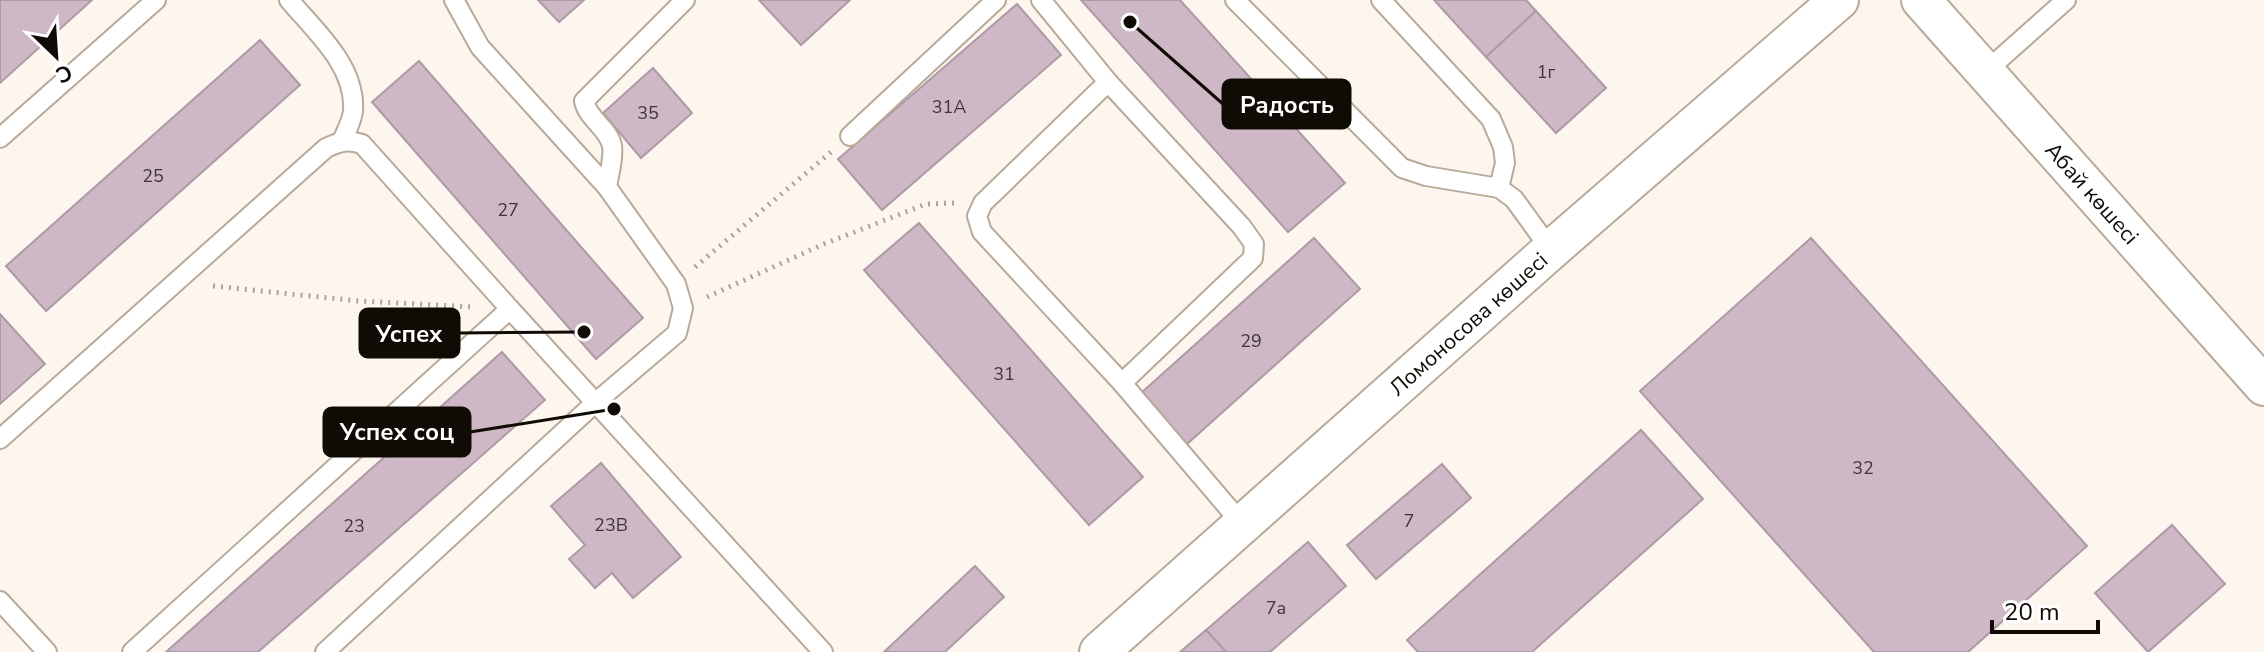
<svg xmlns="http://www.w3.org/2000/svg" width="2264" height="652" viewBox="0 0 2264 652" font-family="'Nunito Sans',sans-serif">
	<rect width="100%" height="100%" fill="#fdf6ef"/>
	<g fill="#ceb8c6" stroke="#ae99a6" stroke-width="2">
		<path d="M0 0H92L0 83Z"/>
		<path d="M538 0H584L559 22Z"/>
		<path d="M759 0H850L801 45Z"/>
		<path d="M1081 0H1180L1345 183 1288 232Z"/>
		<path d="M1434 0H1526L1536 11 1486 57Z"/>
		<path d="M1017 4 1061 55 882 210 838 159Z"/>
		<path d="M1536 11 1606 88 1556 133 1486 57Z"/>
		<path d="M260 40 300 85 46 311 6 266Z"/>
		<path d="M419 61 643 318 596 359 372 102Z"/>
		<path d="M653 68 692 113 641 158 603 113Z"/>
		<path d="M919 223 1143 477 1089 525 864 270Z"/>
		<path d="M1314 238 1360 289 1187 444 1141 393Z"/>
		<path d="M1811 238 2087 546 1968 652H1874L1640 391Z"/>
		<path d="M0 314 45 364 0 404Z"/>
		<path d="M502 352 545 400 258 652H166Z"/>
		<path d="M1641 430 1703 499 1532 652H1418L1407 640Z"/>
		<path d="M601 463 681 557 633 598 612 573 595 588 569 559 585 545 551 506Z"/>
		<path d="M1442 464 1471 498 1376 579 1347 545Z"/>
		<path d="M2172 525 2225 584 2148 652 2095 593Z"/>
		<path d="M1308 542 1346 586 1270 652H1226L1206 630Z"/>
		<path d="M975 566 1004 597 945 652H884Z"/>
		<path d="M1206 630 1226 652H1180Z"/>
	</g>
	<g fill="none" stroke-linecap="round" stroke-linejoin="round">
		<defs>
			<g id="lane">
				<path d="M289 0C316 32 356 66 353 111 352 121 346 132 342 141"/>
				<path d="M1041 0 1108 82 1242 227 1254 244 1253 258 1122 383 1243 525"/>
				<path d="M1235 0 1402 168 1426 176 1499 188 1514 199 1551 250"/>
				<path d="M1381 0 1491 119 1503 147 1505 163 1499 188"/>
				<path d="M1984 73 2066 0"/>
				<path d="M1108 82 983 203 977 216 982 232 1122 383"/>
				<path d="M850 136 996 0"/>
				<path d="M0 138 156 0"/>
				<path d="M607 187C609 174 614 158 612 146 609 129 587 118 584 101L685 0"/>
				<path d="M0 439 326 148C339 142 347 139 362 144L510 309"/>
				<path d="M0 601 47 652"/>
				<path d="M132 652 510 309 823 652"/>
				<path d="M325 652 596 402 677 333 683 308 676 284 607 187 480 47 454 0"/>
			</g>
			<g id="street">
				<path id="s1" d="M1921 0 2264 386"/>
				<path id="s2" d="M1099 652 1551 250 1839 0"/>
			</g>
		</defs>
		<use href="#lane" stroke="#b9aa98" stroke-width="22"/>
		<use href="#street" stroke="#b9aa98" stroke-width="42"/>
		<g stroke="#a9a39c" stroke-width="5" stroke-dasharray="2 6" stroke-linecap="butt">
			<path d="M695 267 831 152"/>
			<path d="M213 286 359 301 474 307"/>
			<path d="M707 297 824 244 926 204 954 203"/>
		</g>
		<use href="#lane" stroke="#fff" stroke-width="18"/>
		<use href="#street" stroke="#fff" stroke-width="38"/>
	</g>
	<g text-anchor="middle" stroke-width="7" stroke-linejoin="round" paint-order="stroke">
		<g font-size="18" fill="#403635">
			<text x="1546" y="78">1г</text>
			<text x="949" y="113">31А</text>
			<text x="648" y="119">35</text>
			<text x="153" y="182">25</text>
			<text x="508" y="216">27</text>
			<text x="1251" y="347">29</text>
			<text x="1004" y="380">31</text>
			<text x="1863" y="474">32</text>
			<text x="1409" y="527">7</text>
			<text x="611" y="531">23В</text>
			<text x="354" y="532">23</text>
			<text x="1276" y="614">7а</text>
		</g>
		<g font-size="22" fill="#100b05" stroke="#fff">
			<text dy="8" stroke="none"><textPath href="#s1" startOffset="258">Абай көшесі</textPath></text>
			<text dy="8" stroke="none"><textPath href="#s2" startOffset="494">Ломоносова көшесі</textPath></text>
		</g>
	</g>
	<path fill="none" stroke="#100b05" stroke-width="3" d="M1130 22L1223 104M584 332L459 333M614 409L470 432"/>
	<g fill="#100b05" stroke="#fff" stroke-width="3">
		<circle cx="1130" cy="22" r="8"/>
		<circle cx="584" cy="332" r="8"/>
		<circle cx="614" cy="409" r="8"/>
	</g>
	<g fill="#100b05" stroke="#100b05" stroke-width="3">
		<rect x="1223" y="80" width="127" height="48" rx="8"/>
		<rect x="360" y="309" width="99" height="48" rx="8"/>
		<rect x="324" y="408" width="146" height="48" rx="8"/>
	</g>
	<g font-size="24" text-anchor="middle" font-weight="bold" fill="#fff">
		<text x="1287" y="113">Радость</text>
		<text x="409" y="342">Успех</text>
		<text x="397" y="440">Успех соц</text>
	</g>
	<g transform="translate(56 56) rotate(155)" stroke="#ffffff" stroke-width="6" paint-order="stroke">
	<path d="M0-6L14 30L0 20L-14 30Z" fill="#100b05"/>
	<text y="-12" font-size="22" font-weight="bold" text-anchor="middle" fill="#100b05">С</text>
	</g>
	<path d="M1992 620v12h106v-12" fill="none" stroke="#100b05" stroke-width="4"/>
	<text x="2004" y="620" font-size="24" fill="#100b05" stroke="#ffffff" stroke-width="6" paint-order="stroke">20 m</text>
</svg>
